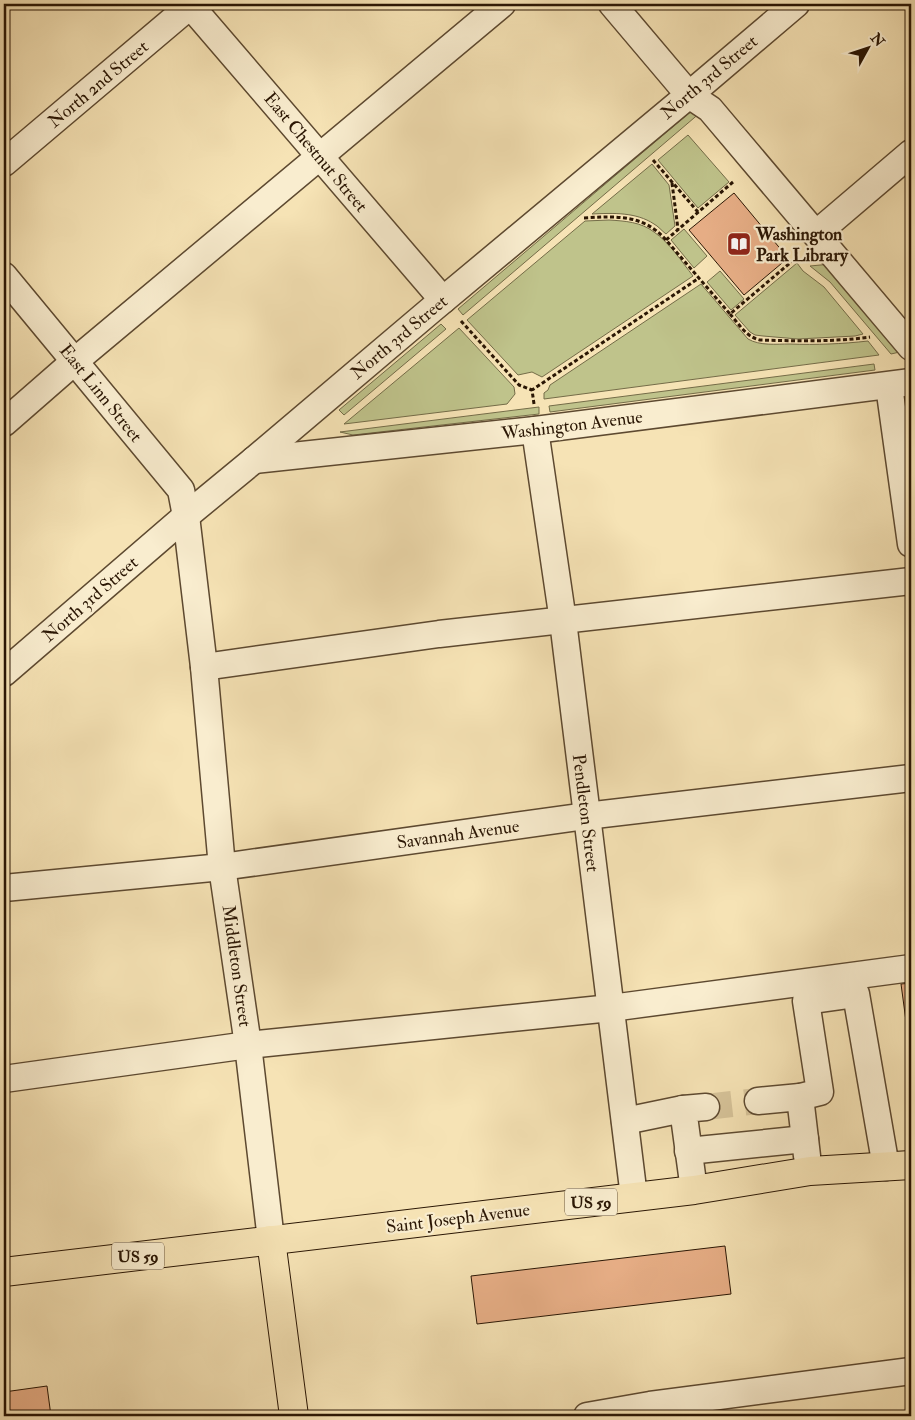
<svg xmlns="http://www.w3.org/2000/svg" width="915" height="1420" viewBox="0 0 915 1420" font-family="'IM FELL Double Pica',serif">
	<rect width="100%" height="100%" fill="#f6e3b5"/>
	<filter id="stains"><feTurbulence type="fractalNoise" baseFrequency=".004" numOctaves="4"/><feColorMatrix values="0 0 0 0 .2 0 0 0 0 .09 0 0 0 0 .02 0 0 0 .5 -.17"/></filter>
	<radialGradient id="worn" r=".72"><stop offset=".6" stop-color="#630" stop-opacity="0"/><stop offset="1" stop-color="#630" stop-opacity=".3"/></radialGradient>
	<g fill="#bfc38b" stroke="#746c48">
		<path d="M694 111 701 112 463 315 458 309 689 113Z"/>
		<path d="M688 135 729 182 698 208 658 160Z"/>
		<path d="M652 164 669 185 675 226 666 234C662 231 658 226 654 224 636 212 613 213 592 214Z"/>
		<path d="M609 220C625 221 641 222 654 232 669 242 682 262 693 276L542 377 532 372 518 375 467 320 585 221Z"/>
		<path d="M684 229 707 256 694 268 671 240Z"/>
		<path d="M797 263 803 271 824 287 863 334 855 336 798 339 763 336 755 335 750 332 735 315Z"/>
		<path d="M831 264 904 351 891 354 830 282 810 266Z"/>
		<path d="M720 271 744 299 731 310 707 282Z"/>
		<path d="M701 284 748 339C760 346 776 344 790 344 816 345 842 344 868 341L879 355 544 399V393L548 390 550 385Z"/>
		<path d="M441 324 446 329 344 415 339 410Z"/>
		<path d="M459 328 514 387 515 394 507 404 344 424Z"/>
		<path d="M874 364 875 370 550 412 549 406Z"/>
		<path d="M539 407V414L353 435 340 432Z"/>
	</g>
	<g fill="#e7ae86" stroke="#2a1604">
		<path d="M734 193 788 258 744 295 689 230Z"/>
		<path d="M911 983V1036H908L901 984Z"/>
		<path d="M725 1246 731 1294 477 1324 471 1276Z"/>
		<path d="M47 1386 51 1416H4V1392Z"/>
	</g>
	<g fill="none" stroke-linecap="round" stroke-linejoin="round">
		<path stroke="#d7c49a" stroke-width="26" stroke-dasharray="26 13" stroke-linecap="butt" d="M706 1107 758 1101"/>
		<defs>
			<g id="minor">
				<path d="M189 4 443 300"/>
				<path d="M612 4 689 95 710 109 911 347"/>
				<path d="M4 163 192 4"/>
				<path d="M816 234 911 153"/>
				<path d="M4 276 181 490 186 516 204 667 222 867 248 1045 271 1240"/>
				<path d="M889 386 911 544"/>
				<path d="M4 423 75 361 502 4"/>
				<path d="M535 430 563 621 634 1197"/>
				<path d="M254 460 535 430 911 382"/>
				<path d="M204 667 439 634 911 581"/>
				<path d="M4 673 186 516 254 460 431 310 689 95 796 4"/>
				<path d="M4 888 222 867 586 816 911 778"/>
				<path d="M4 1079 248 1045 611 1008 911 968"/>
				<path d="M800 1097 820 1092 806 1001 856 994 886 1167"/>
				<path d="M758 1101 800 1097 807 1156"/>
				<path d="M625 1121 683 1109"/>
				<path d="M688 1151 805 1139"/>
				<path d="M694 1190 683 1109 706 1107"/>
				<path d="M587 1416 650 1405 911 1371"/>
			</g>
			<g id="major">
				<path d="M271 1240 294 1416"/>
				<path d="M4 1272 694 1190 810 1171 911 1165"/>
			</g>
		</defs>
		<use href="#minor" stroke="#5d4930" stroke-width="29"/>
		<use href="#major" stroke="#2a1604" stroke-width="30"/>
		<g stroke="#2a1604" stroke-width="3" stroke-dasharray="4 2.5" stroke-linecap="butt">
			<path d="M653 160 698 212"/>
			<path d="M733 182 666 240 730 314 797 257"/>
			<path d="M672 183 678 229"/>
			<path d="M584 218C616 216 643 214 666 240"/>
			<path d="M730 314C739 324 746 337 760 340 797 341 834 342 870 337"/>
			<path d="M461 321 519 385 532 390"/>
			<path d="M534 404 532 390 699 278"/>
		</g>
		<use href="#minor" stroke="#f9edcf" stroke-width="26"/>
		<use href="#major" stroke="#f6e3b5" stroke-width="28"/>
	</g>
	<defs>
		<symbol id="library-square" viewBox="-11 -11 22 22"><rect x="-9" y="-9" width="18" height="18" rx="4" fill="#8f2418" stroke="#f9edcf"/><path d="M-6-4Q-3-5.5-.7-3.5V5Q-3 3-6 4ZM6-4Q3-5.5 .7-3.5V5Q3 3 6 4Z" fill="#fff"/></symbol>
	</defs>
	<g fill-rule="evenodd">
		<use href="#library-square" x="725" y="230" width="28" height="28"/>
	</g>
	<g text-anchor="middle" stroke-width="4.5" stroke-linejoin="round" paint-order="stroke">
		<g fill="#f9edcf" stroke="#685641" stroke-width="1">
			<rect x="565" y="1188.5" width="52" height="27" rx="4"/>
			<rect x="112" y="1242.5" width="52" height="27" rx="4"/>
		</g>
		<g font-size="16" font-weight="bold" fill="#2a1604">
			<text x="591" y="1208">US 59</text>
			<text x="138" y="1262">US 59</text>
		</g>
		<g font-size="18" fill="#2a1604" stroke="#f9edcf">
			<text transform="translate(709 77) rotate(-40)" y="6">North 3rd Street</text>
			<text transform="translate(98 84) rotate(-40)" y="6">North 2nd Street</text>
			<text transform="translate(316 152) rotate(50)" y="6">East Chestnut Street</text>
			<text transform="translate(399 337) rotate(-40)" y="6">North 3rd Street</text>
			<text transform="translate(101 393) rotate(51)" y="6">East Linn Street</text>
			<text transform="translate(572 425) rotate(-7)" y="6">Washington Avenue</text>
			<text transform="translate(90 599) rotate(-41)" y="6">North 3rd Street</text>
			<text transform="translate(586 813) rotate(83)" y="6">Pendleton Street</text>
			<text transform="translate(458 834) rotate(-8)" y="6">Savannah Avenue</text>
			<text transform="translate(237 966) rotate(82)" y="6">Middleton Street</text>
			<text transform="translate(458 1218) rotate(-7)" y="6">Saint Joseph Avenue</text>
		</g>
		<g font-size="18" font-weight="bold" fill="#2a1604" stroke="#f9edcf" text-anchor="start">
			<text x="756" y="240">Washington<tspan x="756" dy="21">Park Library</tspan></text>
		</g>
	</g>
	<rect width="915" height="1420" fill="none" stroke="#f6e3b5" stroke-width="20"/>
	<rect x="5" y="5" width="905" height="1410" fill="none" stroke="#2a1604" stroke-width="2.5"/>
	<rect x="10" y="10" width="895" height="1400" fill="none" stroke="#2a1604"/>
	<g transform="translate(868 48) rotate(50)" stroke="#f9edcf" stroke-width="4" paint-order="stroke">
	<path d="M0-4L9 19L0 12L-9 19Z" fill="#2a1604"/>
	<text y="-8" font-size="14" font-weight="bold" text-anchor="middle" fill="#2a1604">N</text>
	</g>
	<rect width="100%" height="100%" filter="url(#stains)"/>
	<rect width="100%" height="100%" fill="url(#worn)"/>
</svg>
